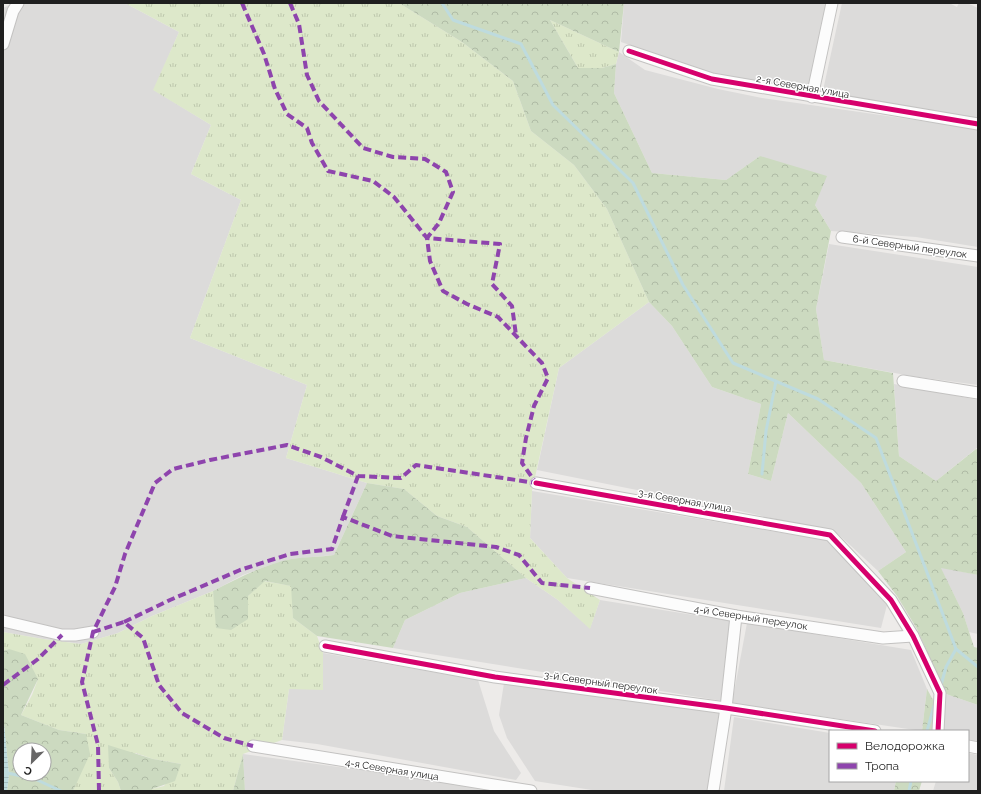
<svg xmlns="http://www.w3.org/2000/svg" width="981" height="794" viewBox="0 0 981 794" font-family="Raleway,sans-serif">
	<defs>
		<pattern id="grass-tufts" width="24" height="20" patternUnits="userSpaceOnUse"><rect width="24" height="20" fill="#dde8ca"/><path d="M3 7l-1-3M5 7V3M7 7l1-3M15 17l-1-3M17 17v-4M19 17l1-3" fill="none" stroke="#bdc7ad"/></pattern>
		<pattern id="forest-crowns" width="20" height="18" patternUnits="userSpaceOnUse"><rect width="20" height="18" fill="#ccdac0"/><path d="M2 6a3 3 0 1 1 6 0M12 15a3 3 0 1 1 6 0" fill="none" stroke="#afbba5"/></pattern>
		<pattern id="water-rules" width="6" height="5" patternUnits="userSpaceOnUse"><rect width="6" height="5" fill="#bedbde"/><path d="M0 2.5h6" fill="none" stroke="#a3bcbe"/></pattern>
	</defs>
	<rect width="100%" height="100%" fill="#edebe9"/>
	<g fill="#dcdbda">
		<path d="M13 3H125L179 32 154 90 211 125 191 174 241 200 190 338 307 385 286 458 367 483 334 555 291 559 270 565 243 575 213 591 152 616 118 633 81 644 43 639 3 632V8Z"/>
		<path d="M624 3H827L808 92 714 74 621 42Z"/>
		<path d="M842 3H949L957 7 959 3H967L978 8V119L822 95Z"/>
		<path d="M619 52 645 70 718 89 762 98 978 129V247L916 237 831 231 815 205 760 156 726 180 652 173 614 93 616 64Z"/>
		<path d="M829 244 978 267V385L911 376 824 360 816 309Z"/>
		<path d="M649 302 672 326 712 387 761 404 748 474 771 481 788 413 861 483 906 552 878 571 837 533 727 508 537 470 559 368Z"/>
		<path d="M894 384 978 400V447L936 481 899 456Z"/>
		<path d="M532 491 831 541 887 605 881 628 567 578 530 538Z"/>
		<path d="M940 567 978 575V634L969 632 963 613Z"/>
		<path d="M526 578 558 600 590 628 600 600 731 621 723 701 393 648 405 620 460 593Z"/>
		<path d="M747 623 911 650 927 689 922 731 732 703Z"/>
		<path d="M323 653 478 680 494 731 521 773 516 780 317 744 282 740 289 689H323Z"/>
		<path d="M504 683 725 714 710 791H598L535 781 507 738 499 715Z"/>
		<path d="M946 694 978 705V744L968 742V731H942Z"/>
		<path d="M734 717 830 733V781H896L894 791H724Z"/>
		<path d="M968 753 978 755V791H933L936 781H968Z"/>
		<path d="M243 754 456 783 494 791H245Z"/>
	</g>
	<g fill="url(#grass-tufts)">
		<path d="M125 3H399L462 42 513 81 531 131 574 165 607 209 649 302 559 368 532 491 530 538 567 578 600 600 590 629 558 600 526 578 467 527 437 516 404 489 367 483 286 458 307 385 190 338 241 200 191 174 211 125 153 90 179 32Z"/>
		<path d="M550 20 619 52 616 64 602 68H578Z"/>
		<path d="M264 581 292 586 293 618 317 636 323 653V690L289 689 282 740 243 754 233 791H152V789L164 786 181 764 153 759 136 753 109 768 118 782 121 791H73L77 781 86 734 59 730 21 715 32 695 38 679 9 649 3 651V632L43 639 81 644 118 633 152 616 213 591 215 605 248 619V596Z"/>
	</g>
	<g fill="url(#forest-crowns)" fill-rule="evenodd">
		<path d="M399 3H624L619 52 550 20 578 68H602L616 64 614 93 652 173 726 180 760 156 827 176 815 205 831 231 816 309 824 360 893 373 899 456 936 481 976 449 978 450V575L941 568 963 613 974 647 978 648V705L946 694 917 629 897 596 878 571 906 552 861 483 788 413 771 481 748 474 761 404 712 387 672 326 649 302 607 209 574 165 531 131 513 81 462 42Z"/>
		<path d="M367 483 404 489 437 516 467 527 526 578 460 593 405 620 393 648 317 636 293 618 291 586 265 581 248 596V619L231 630 216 628 213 591C238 578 263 565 291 559 305 557 320 557 334 555Z"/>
		<path d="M9 649 25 654 38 679 21 715 59 730 86 734 90 754 73 791H7L9 775 4 725 3 724V651ZM20 750H44V774H20Z"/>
		<path d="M927 689 937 707 935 731H922Z"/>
		<path d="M108 745 153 759 181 764 175 781 152 789V791H121L118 782 109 768Z"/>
		<path d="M243 754 245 791H233Z"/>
		<path d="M896 781H922L919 791H894Z"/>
	</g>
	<path fill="url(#water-rules)" d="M3 724H4L9 775 7 791H3Z"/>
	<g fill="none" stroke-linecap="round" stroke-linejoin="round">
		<g stroke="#bedbde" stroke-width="3">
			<path d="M442 3 453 20 521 44 553 105 633 183 683 285 733 363 818 399 876 438 956 649 978 667"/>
			<path d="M762 474 766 431 776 381"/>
			<path d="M941 685 946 667 956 649"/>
			<path d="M927 731 934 706"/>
			<path d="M3 772 35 779 61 791"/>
			<path d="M909 791 911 781"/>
		</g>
		<defs>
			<g id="street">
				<path d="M3 44 13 11 18 3"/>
				<path d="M629 51 712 79 978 124"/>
				<path d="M812 97 832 3"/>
				<path d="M842 237 978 256"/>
				<path d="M903 381 978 393"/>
				<path d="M536 483 830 535 891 600 913 636 940 693 938 731"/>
				<path d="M590 588 736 616 883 638 913 636"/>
				<path d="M3 621 62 635H75L93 632"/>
				<path d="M325 646 495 677 726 708 875 731"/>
				<path d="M253 746 531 791"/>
				<path d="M968 746 978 748"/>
				<path d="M713 791 726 708 736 616"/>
			</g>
		</defs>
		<use href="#street" stroke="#c3c2c1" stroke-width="13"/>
		<use href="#street" stroke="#fcfcfc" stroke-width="11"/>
		<g stroke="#8e44ad" stroke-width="4" stroke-dasharray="8 4" stroke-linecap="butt">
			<path d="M242 3 264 54 275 89 287 114 307 128 312 143 328 171 373 181 394 197 427 238 500 244 492 284 512 306 516 335"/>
			<path d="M290 3 299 24 307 75 319 101 363 148 393 157 425 159 446 172 453 192 439 223 427 238 430 261 443 291 467 304 498 317 542 363 548 378 534 406 526 438 522 463 536 483"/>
			<path d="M343 517 358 476"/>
			<path d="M124 622 170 600 240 570 290 554 332 549 343 517 392 536 496 547 519 555 542 583 590 588"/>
			<path d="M93 632 124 622 143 638 159 685 182 713 224 738 253 746"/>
			<path d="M3 685 38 659 62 635"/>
			<path d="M99 791 98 745 82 682 93 632 115 587 125 554 155 483 173 469 210 460 287 445 321 457 358 476 401 478 416 465 536 483"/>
		</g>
		<defs>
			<g id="cycleway">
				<path d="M629 51 712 79 978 124"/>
				<path d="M536 483 830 535 891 600 913 636 940 693 938 731"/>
				<path d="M325 646 495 677 726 708 875 731"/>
			</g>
		</defs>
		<use href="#cycleway" stroke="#fff" stroke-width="8"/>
		<use href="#cycleway" stroke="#d6006c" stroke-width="5"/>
	</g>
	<g text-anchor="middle" stroke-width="3" stroke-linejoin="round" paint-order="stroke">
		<g font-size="10" fill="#1f1f1f" stroke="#fff">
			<text transform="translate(803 86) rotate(10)" y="4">2-я Северная улица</text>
			<text transform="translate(910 246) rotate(8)" y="4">6-й Северный переулок</text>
			<text transform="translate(685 500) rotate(10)" y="4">3-я Северная улица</text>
			<text transform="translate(751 617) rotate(9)" y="4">4-й Северный переулок</text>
			<text transform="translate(601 682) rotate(8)" y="4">3-й Северный переулок</text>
			<text transform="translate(392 769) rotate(9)" y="4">4-я Северная улица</text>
		</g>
	</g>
	<rect width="981" height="794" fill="none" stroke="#1f1f1f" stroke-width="8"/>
	<rect x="829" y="730" width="140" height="52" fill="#ffffff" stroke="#a5a5a5"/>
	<rect x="837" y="743" width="20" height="6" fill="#d6006c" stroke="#a5a5a5"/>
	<text x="865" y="750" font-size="12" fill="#1f1f1f">Велодорожка</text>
	<rect x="837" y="763" width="20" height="6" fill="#8e44ad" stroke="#a5a5a5"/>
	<text x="865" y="770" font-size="12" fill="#1f1f1f">Тропа</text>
	<g transform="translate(32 762) rotate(204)"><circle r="19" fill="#ffffff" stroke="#a5a5a5"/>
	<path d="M0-3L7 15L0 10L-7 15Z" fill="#676666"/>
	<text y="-6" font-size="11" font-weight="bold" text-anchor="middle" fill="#1f1f1f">С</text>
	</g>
</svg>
